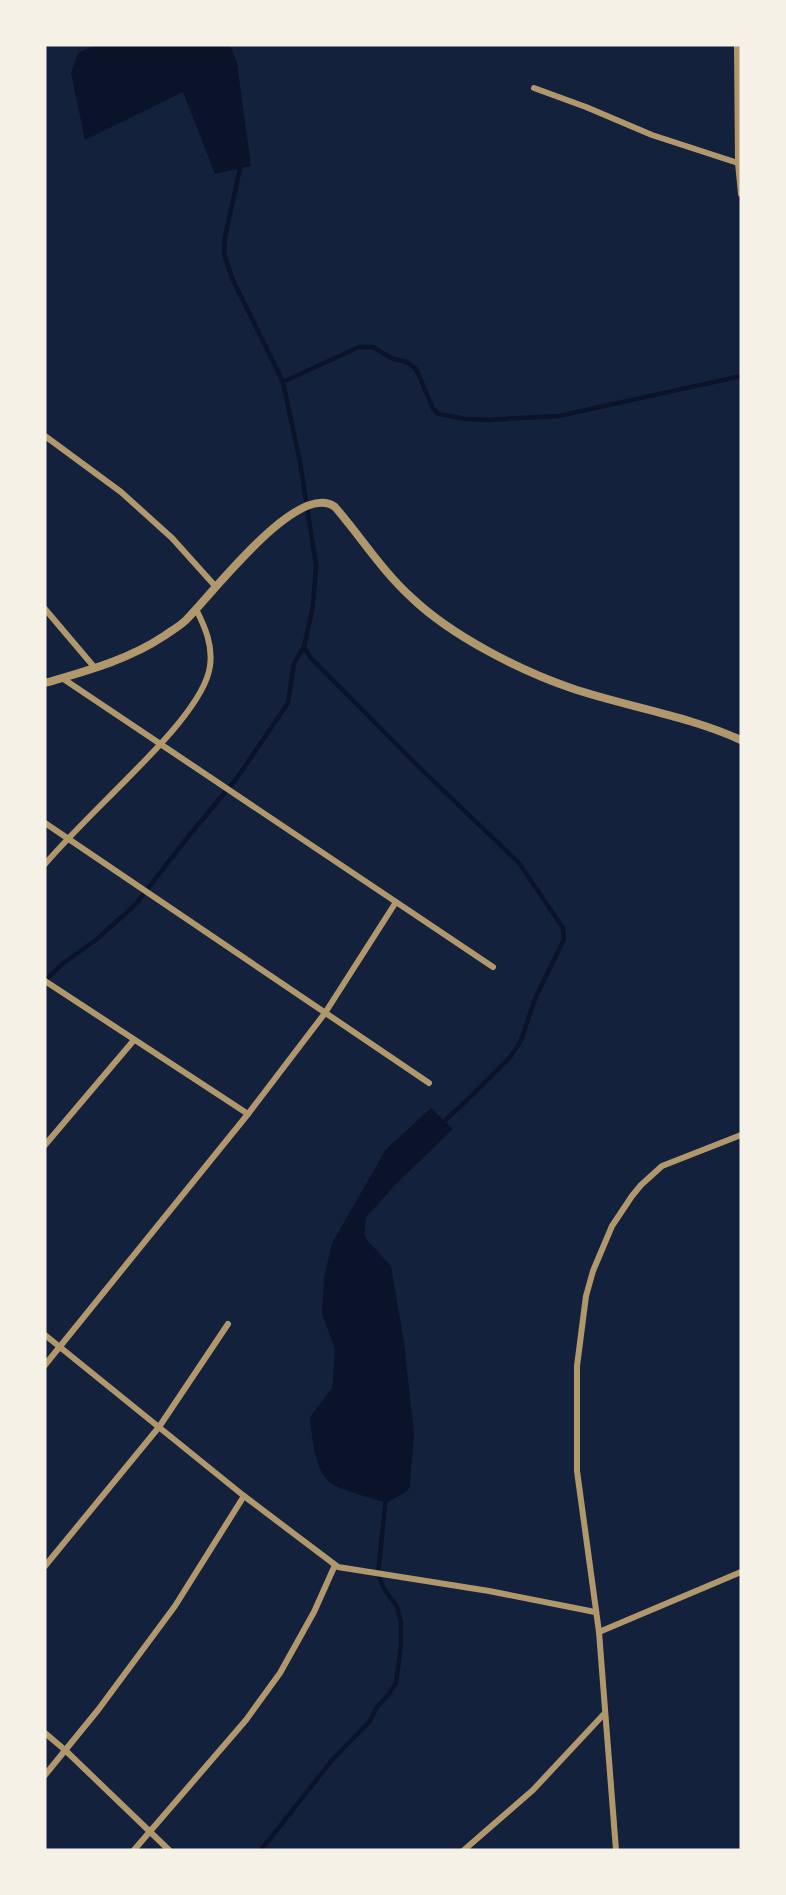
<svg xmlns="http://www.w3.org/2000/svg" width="786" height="1895" viewBox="0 0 786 1895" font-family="Raleway,sans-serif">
	<rect width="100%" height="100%" fill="#14213d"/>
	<g fill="#0b132b">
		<path d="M95 45H230L237 63 251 166 215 174 183 92 85 140 71 73 78 53Z"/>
		<path d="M431 1108 453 1129 396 1184 362 1222 361 1229 368 1241 391 1266 404 1342 414 1433 410 1487 406 1492 386 1503C372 1498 344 1491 332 1484 314 1473 312 1436 310 1417L332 1388 335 1349 322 1314 324 1278 332 1243 386 1149Z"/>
	</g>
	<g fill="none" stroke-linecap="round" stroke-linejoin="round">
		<g stroke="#0b132b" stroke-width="4.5">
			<path d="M283 382 359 347H373L391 358 407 362 415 368 418 373 433 409 439 414 465 419 486 420 559 416 741 376"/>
			<path d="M304 647 310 657 420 768 519 863 563 928 564 939 535 999 521 1040 517 1047 510 1057 464 1103 440 1125"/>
			<path d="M45 981 61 965 97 939 135 905 187 838 237 778 288 703 294 663 304 647 313 606 316 565 300 462 283 382 232 278 224 254 225 237 241 164"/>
			<path d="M362 1235 364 1214"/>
			<path d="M261 1850 333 1759 370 1721 377 1707 388 1695 396 1683 401 1645V1622L397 1607 383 1587 378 1573 386 1497"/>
		</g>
		<g stroke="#b1986c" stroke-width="6">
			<path d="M737 45 738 163 741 194"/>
			<path d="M534 88 586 107 652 135 738 163"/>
			<path d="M45 436 121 492 172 538 216 587"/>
			<path d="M45 609 95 668"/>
			<path d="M62 678 493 967"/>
			<path d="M45 823 429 1083"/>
			<path d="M45 864C65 841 86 820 108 798 137 768 205 706 210 666 213 645 205 627 196 609"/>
			<path d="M45 981 248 1114"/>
			<path d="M45 1145 134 1040"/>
			<path d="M45 1335 244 1496 338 1567 489 1591 595 1612"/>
			<path d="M45 1365 248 1114 325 1013 396 902"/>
			<path d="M45 1566 159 1427 228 1324"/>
			<path d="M599 1632 741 1572"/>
			<path d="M45 1733 65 1750 169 1850"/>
			<path d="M45 1775 98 1710 175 1606 244 1496"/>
			<path d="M134 1850 246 1720 280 1673 314 1612 335 1565"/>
			<path d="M464 1850 533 1790 604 1714"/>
			<path d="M616 1850 599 1632 577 1471V1366L586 1296 593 1271 612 1226 632 1196 641 1185 662 1166 741 1135"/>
		</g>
		<path stroke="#b1986c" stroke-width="8" d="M45 683C86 671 128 660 164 636 171 631 180 626 186 620 210 597 298 479 335 507 361 537 382 571 412 598 452 636 519 670 571 688 627 707 686 715 741 740"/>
	</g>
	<rect width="786" height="1895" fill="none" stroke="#f6f1e7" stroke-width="93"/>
</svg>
